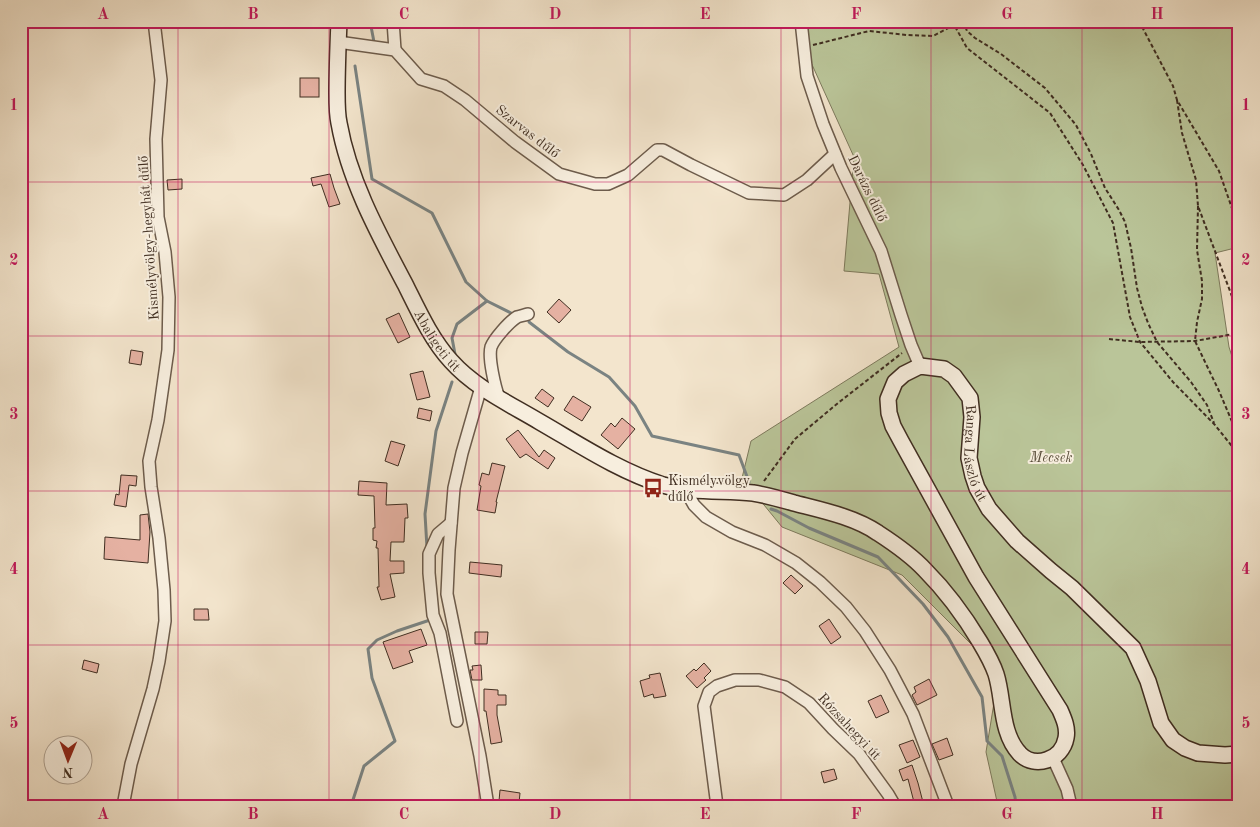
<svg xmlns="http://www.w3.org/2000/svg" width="1260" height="827" viewBox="0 0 1260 827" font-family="'Old Standard TT',serif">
	<rect width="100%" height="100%" fill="#f3e5cd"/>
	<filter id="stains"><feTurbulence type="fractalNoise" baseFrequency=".004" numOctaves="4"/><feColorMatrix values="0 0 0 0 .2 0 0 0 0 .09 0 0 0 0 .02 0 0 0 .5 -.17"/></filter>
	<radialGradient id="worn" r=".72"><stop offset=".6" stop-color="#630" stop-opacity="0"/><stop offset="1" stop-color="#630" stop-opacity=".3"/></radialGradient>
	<path fill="#bac599" stroke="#7d7a5d" d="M804 21H1239V247L1215 253 1229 347 1239 379V806H998L986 752 999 672 902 575 782 527 742 478 751 441 899 347 879 274 844 271 854 157 804 47Z"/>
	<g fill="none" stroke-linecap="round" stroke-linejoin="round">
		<g stroke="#7a8382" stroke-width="3">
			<path d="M370 21 374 42"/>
			<path d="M355 66 372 179 432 213 466 282 487 301 513 314"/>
			<path d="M529 322 568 352 609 377 635 406 652 436 739 455 749 482"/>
			<path d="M455 354 452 338 457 324 487 301"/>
			<path d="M771 509 777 511 809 528 878 557 923 604 948 637 982 697 987 741 1002 756 1015 797 1016 806"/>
			<path d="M427 548 425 514 436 431 452 382"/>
			<path d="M351 806 364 766 395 741 372 678 368 649 377 640 397 631 430 620V618"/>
		</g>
	</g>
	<g fill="#e5b1a2" stroke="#402e21">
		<rect x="300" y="78" width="19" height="19"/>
		<path d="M330 174 334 188 340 204 329 207 321 184 313 186 311 178Z"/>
		<path d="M182 179V189L168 190 167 180Z"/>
		<path d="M559 299 571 310 559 323 547 312Z"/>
		<path d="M399 313 410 337 398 343 386 319Z"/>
		<path d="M131 350 143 352 141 365 129 363Z"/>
		<path d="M423 371 430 397 417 400 410 374Z"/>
		<path d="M542 389 554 398 548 407 535 398Z"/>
		<path d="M573 396 591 407 582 421 564 410Z"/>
		<path d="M419 408 432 411 430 421 417 418Z"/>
		<path d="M622 418 635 429 618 449 601 435 611 423 615 427Z"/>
		<path d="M518 430 539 457 544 450 555 458 548 469 526 454 520 458 506 439Z"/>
		<path d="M391 441 405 445 398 466 385 461Z"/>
		<path d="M492 463 505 466 496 502H497L495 513 477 510 481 486 479 485 482 473 489 475Z"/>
		<path d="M121 475 137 476 136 486 129 485 126 507 114 505 116 494 119 495Z"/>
		<path d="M359 481 387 483 386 505 407 504 408 518H405L404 542H391L390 561H404V573L390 574 395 597 381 600 377 587H379L378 548H376L377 541 373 540V528H375L374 496 358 495Z"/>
		<path d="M148 514 150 532 148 563 104 559 105 537 140 540V515Z"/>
		<path d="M470 562 502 565 501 577 469 573Z"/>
		<path d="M791 575 803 586 795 594 783 583Z"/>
		<path d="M194 609H208L209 620H194Z"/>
		<path d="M829 619 841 637 831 644 819 626Z"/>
		<path d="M421 629 427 645 409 651 413 662 393 669 383 642Z"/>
		<path d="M475 632H488L487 644H475Z"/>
		<path d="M84 660 99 664 97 673 82 669Z"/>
		<path d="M704 663 711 671 704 678 706 680 697 688 686 676 694 669 696 671Z"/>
		<path d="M481 665 482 680H472L470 670H473L472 666Z"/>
		<path d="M660 673 666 696 654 698 653 694 644 697 640 681 650 678 649 675Z"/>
		<path d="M929 679 937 695 917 705 912 695 916 692 914 687Z"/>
		<path d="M484 689 498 690V695H506V705H497V715L502 742 491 744 486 711H484Z"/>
		<path d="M881 695 889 712 876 718 868 701Z"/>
		<path d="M947 738 953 755 939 760 932 744Z"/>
		<path d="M913 740 920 757 907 763 899 745Z"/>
		<path d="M912 765 918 783 924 806H915L908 779 903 781 899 770Z"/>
		<path d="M834 769 837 779 824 783 821 772Z"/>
		<path d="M500 790 520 793 519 803 499 801Z"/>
	</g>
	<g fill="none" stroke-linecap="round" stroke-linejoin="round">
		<defs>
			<g id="street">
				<path d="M393 21 395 50"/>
				<path d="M801 21 807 76 823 124 841 168 881 251 901 315 911 345 920 366"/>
				<path d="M338 42 395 50 421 79 444 86 465 100 515 142 559 174 595 184H608L628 175 657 150H663L691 165 749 193 784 195 807 180 835 154"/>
				<path d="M481 387 462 453 454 488 449 550 447 594 480 756 488 806"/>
				<path d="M499 398C495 387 488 358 491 347 494 339 509 322 517 317 520 316 525 315 528 314"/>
				<path d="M685 489 694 505 706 517 732 532 765 545 796 563 820 582 846 607 865 631 890 670 913 714 948 806"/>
				<path d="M451 523 438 534 429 554V573L433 615 440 633 457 721"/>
				<path d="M1053 758 1067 789 1071 806"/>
				<path d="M123 806 131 764 153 689 159 661 165 621 164 590 159 538 151 487 149 461 158 420 168 350 169 297 165 252 158 217 156 139 161 80 154 21"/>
				<path d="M717 806 704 706 709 692 717 686 735 680H759L785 687 809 703 833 729 859 754 888 794 895 806"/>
			</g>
			<g id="secondary">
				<path id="s1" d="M339 21C338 45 337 69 337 93 337 103 337 114 339 123 349 180 378 233 405 284 418 310 431 339 451 361 475 388 510 404 540 422 580 445 619 471 663 485 692 493 723 490 753 493 766 495 780 499 794 503 821 510 855 517 878 533 895 544 912 556 925 570 946 591 965 617 980 642 986 652 992 662 996 674 1004 699 1000 733 1020 754 1035 769 1062 760 1066 738 1068 728 1064 719 1060 710L976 577 901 441 893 426 889 413 888 399 895 382 904 374 920 366 944 369 954 376 970 398 972 417 969 458 973 476 977 488 989 509 1017 541 1051 571 1072 588 1133 648 1148 681 1161 723 1173 740 1185 748 1198 753 1225 755 1239 754"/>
			</g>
		</defs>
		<use href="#street" stroke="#6d5c4c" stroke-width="14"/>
		<use href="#secondary" stroke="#402e21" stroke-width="18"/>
		<g stroke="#402e21" stroke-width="2" stroke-dasharray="4 2.5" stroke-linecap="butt">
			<path d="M952 21 967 48 1050 113 1083 165 1113 223 1130 317 1140 342 1173 382 1215 425 1239 455"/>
			<path d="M963 21 967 31 975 38 1001 54 1045 88 1076 125 1091 154 1105 188 1119 210 1125 222 1131 248 1137 288 1142 307 1148 323 1157 342 1191 382 1207 405 1214 423"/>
			<path d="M1139 21 1173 86 1177 100 1219 171 1234 214 1239 218"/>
			<path d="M813 45 869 31 907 35 933 36 954 25"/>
			<path d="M1177 100 1182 133 1196 180 1198 206 1239 315"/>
			<path d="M1198 206 1197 250 1202 281V299L1197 322 1195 341 1219 391 1239 438"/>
			<path d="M1109 339 1140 342 1195 341 1239 333"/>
			<path d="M764 481 795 439 838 403 902 353"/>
		</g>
		<use href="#street" stroke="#f7eede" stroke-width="11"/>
		<use href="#secondary" stroke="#f7eede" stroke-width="15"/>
	</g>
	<path fill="none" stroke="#c2185b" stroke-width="1" stroke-opacity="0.55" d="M178 21V806M329 21V806M479 21V806M630 21V806M781 21V806M931 21V806M1082 21V806M21 182H1239M21 336H1239M21 491H1239M21 645H1239"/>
	<defs>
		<symbol id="bus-bare" viewBox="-9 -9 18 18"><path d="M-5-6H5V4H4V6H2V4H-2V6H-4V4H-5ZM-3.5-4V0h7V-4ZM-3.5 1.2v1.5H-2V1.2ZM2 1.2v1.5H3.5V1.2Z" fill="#8f2418" stroke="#f7eede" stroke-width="2.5" paint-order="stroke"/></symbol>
	</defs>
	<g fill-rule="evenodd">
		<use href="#bus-bare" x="639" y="474" width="28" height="28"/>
	</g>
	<g text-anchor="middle" stroke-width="4" stroke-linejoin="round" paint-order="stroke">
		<g font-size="14" fill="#402e21" stroke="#f7eede">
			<text transform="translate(528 131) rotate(38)" y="5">Szarvas dűlő</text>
			<text transform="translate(868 188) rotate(64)" y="5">Darázs dűlő</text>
			<text transform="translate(148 238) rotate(-94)" y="5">Kismélyvölgy-hegyhát dűlő</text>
			<text dy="5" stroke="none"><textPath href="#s1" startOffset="342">Abaligeti út</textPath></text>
			<text dy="5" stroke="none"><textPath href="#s1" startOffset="1721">Ranga László út</textPath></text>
			<text transform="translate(850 726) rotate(47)" y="5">Rózsahegyi út</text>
		</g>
		<g font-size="14" font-style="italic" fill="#584c39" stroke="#f7eede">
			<text x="1051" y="462">Mecsek</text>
		</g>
		<g font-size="14" fill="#402e21" stroke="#f7eede" text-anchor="start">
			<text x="668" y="485">Kismélyvölgy<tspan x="668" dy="16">dűlő</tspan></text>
		</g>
	</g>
	<rect width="1260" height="827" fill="none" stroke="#f3e5cd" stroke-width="55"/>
	<g transform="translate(68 760) rotate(181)"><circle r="24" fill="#f7eede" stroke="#aea192"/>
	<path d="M0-4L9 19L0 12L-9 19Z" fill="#8f2418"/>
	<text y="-8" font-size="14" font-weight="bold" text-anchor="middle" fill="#402e21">N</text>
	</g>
	<rect x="28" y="28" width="1204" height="772" fill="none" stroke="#c2185b" stroke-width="2"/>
	<g font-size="16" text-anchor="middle" font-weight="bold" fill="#c2185b">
		<text x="103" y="19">A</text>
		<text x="253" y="19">B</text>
		<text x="404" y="19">C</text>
		<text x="555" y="19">D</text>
		<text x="705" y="19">E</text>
		<text x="856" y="19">F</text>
		<text x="1007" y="19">G</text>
		<text x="1157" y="19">H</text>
		<text x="14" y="110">1</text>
		<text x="1246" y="110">1</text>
		<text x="14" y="265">2</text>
		<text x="1246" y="265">2</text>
		<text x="14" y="419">3</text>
		<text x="1246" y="419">3</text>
		<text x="14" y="574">4</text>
		<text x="1246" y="574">4</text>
		<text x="14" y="728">5</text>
		<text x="1246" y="728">5</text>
		<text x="103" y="819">A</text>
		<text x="253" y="819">B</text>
		<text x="404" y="819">C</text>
		<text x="555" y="819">D</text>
		<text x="705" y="819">E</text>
		<text x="856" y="819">F</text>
		<text x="1007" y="819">G</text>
		<text x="1157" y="819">H</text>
	</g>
	<rect width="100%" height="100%" filter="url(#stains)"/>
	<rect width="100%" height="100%" fill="url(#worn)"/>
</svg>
